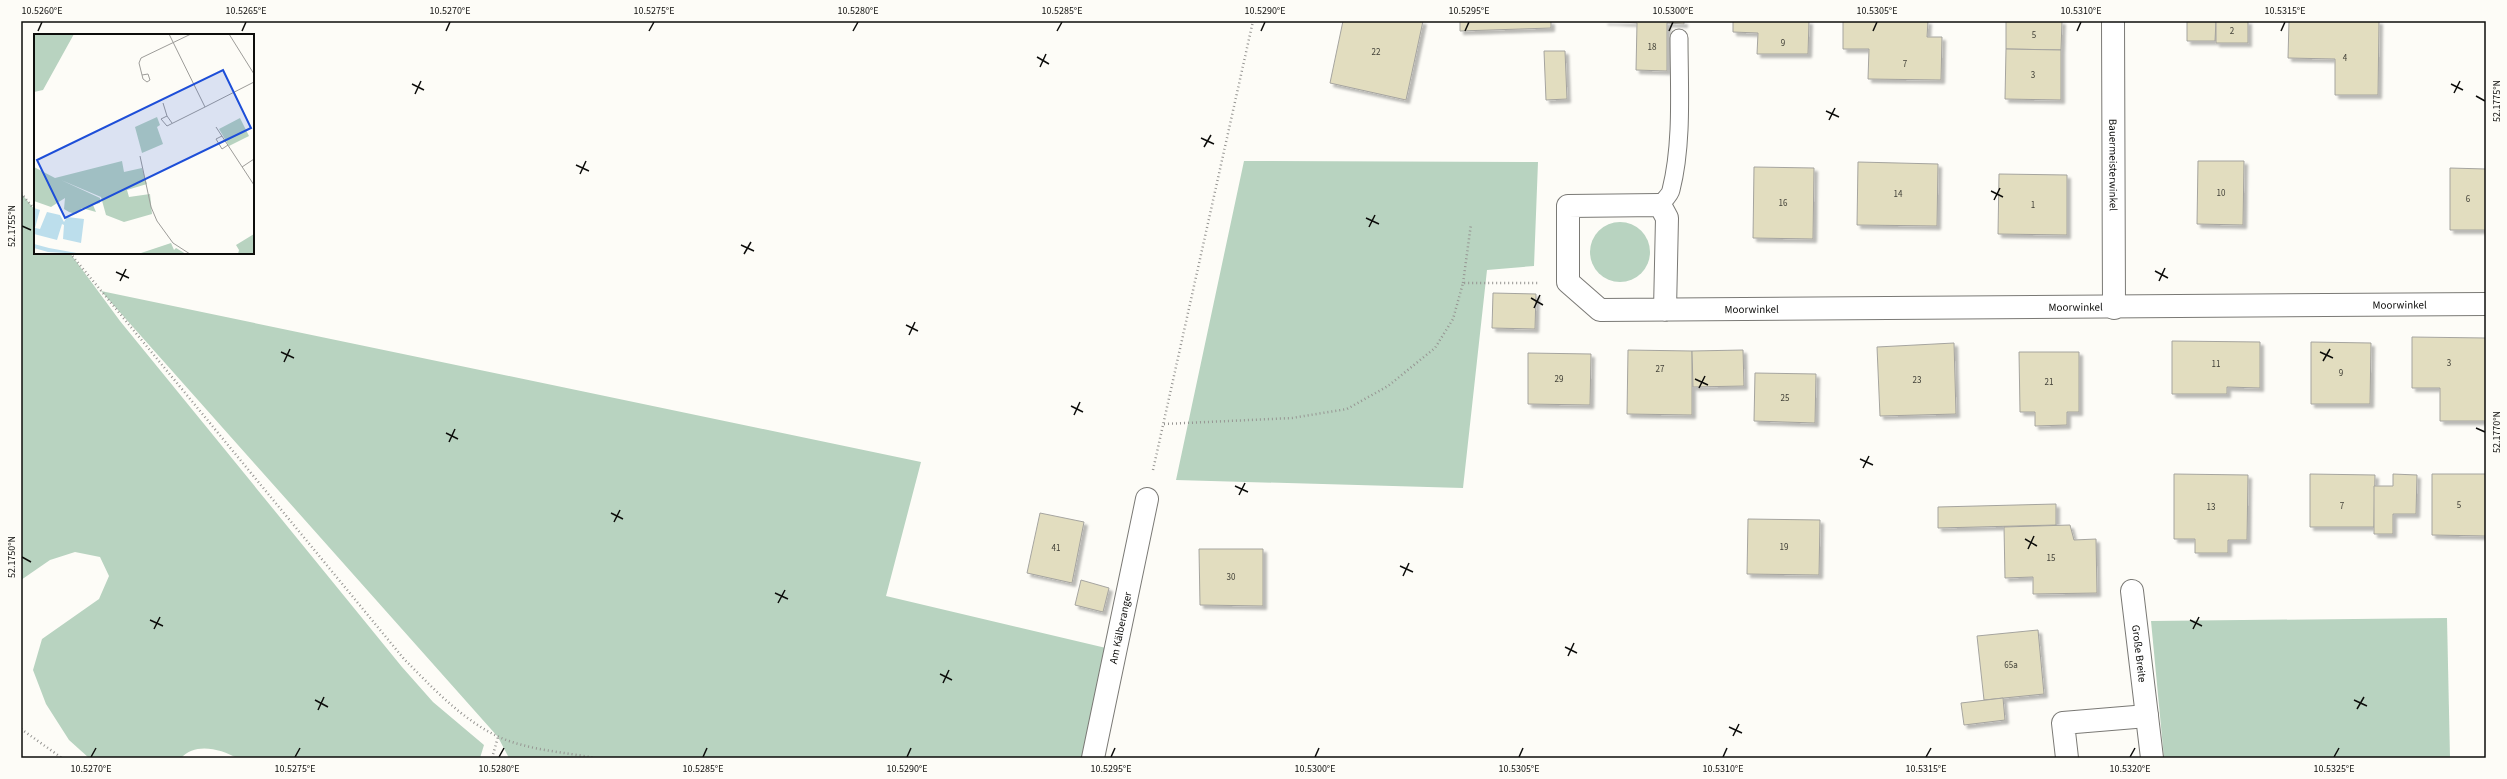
<svg xmlns="http://www.w3.org/2000/svg" width="2507" height="779" viewBox="0 0 2507 779" font-family="'Source Sans 3',sans-serif">
	<defs>
		<filter id="shadow"><feDropShadow dx="3.5" dy="3.5" stdDeviation="1" flood-color="#0004"/></filter>
	</defs>
	<rect width="100%" height="100%" fill="#fdfcf7"/>
	<g fill="#b8d3c0">
		<path d="M1244 161 1538 162 1534 266 1487 270 1463 488 1176 480Z"/>
		<path d="M21 193 35 210V253H70L120 321 402 667 433 702 484 745 480 758H237C221 749 195 742 181 758H89L69 740 46 704 33 670 42 639 99 599 109 576 100 557 75 552 50 560 21 580Z"/>
		<circle cx="1620" cy="252" r="30"/>
		<path d="M101 291 921 462 886 596 1106 648 1089 758H509L498 737Z"/>
		<path d="M2447 618 2450 758H2164L2151 621Z"/>
	</g>
	<g fill="#e2ddbf" stroke="#a5a49f" filter="url(#shadow)">
		<path d="M1343 21H1423L1406 100 1330 83Z"/>
		<path d="M1460 21H1551V28L1460 31Z"/>
		<path d="M1604 21H1684V24L1667 23V71L1636 70 1637 23Z"/>
		<path d="M1733 21H1809L1808 54H1757L1758 33 1733 32Z"/>
		<path d="M1843 21H1928L1927 37H1942L1941 80 1868 79 1869 49H1843Z"/>
		<path d="M2006 21H2062L2061 50 2006 49Z"/>
		<path d="M2187 21H2216L2215 41H2187Z"/>
		<rect x="2216" y="21" width="32" height="22"/>
		<path d="M2289 21H2379L2378 95H2335V59L2288 58Z"/>
		<path d="M2006 49 2061 50V100L2005 99Z"/>
		<path d="M1544 51H1565L1567 99 1546 100Z"/>
		<path d="M2198 161H2244L2243 225 2197 224Z"/>
		<path d="M1858 162 1938 164 1937 226 1857 225Z"/>
		<path d="M1754 167 1814 168 1813 239 1753 238Z"/>
		<path d="M2450 168 2486 169V230H2450Z"/>
		<path d="M1999 174 2067 175V235L1998 234Z"/>
		<path d="M1493 293 1536 294 1535 329 1492 328Z"/>
		<path d="M2412 337 2486 338V421H2440V388H2412Z"/>
		<path d="M2172 341 2260 342V388L2227 387V394H2172Z"/>
		<path d="M2311 342 2371 343 2370 404H2311Z"/>
		<path d="M1954 343 1956 414 1880 416 1877 347Z"/>
		<path d="M1628 350 1692 351V415L1627 414Z"/>
		<path d="M1743 350 1744 386 1693 387 1692 351Z"/>
		<path d="M2019 352H2079V412H2067V425L2035 426V412H2020Z"/>
		<path d="M1528 353 1591 354 1590 405 1528 404Z"/>
		<path d="M1755 373 1816 374 1815 423 1754 421Z"/>
		<path d="M2174 474 2248 475 2247 540H2228V553H2195V539H2174Z"/>
		<path d="M2310 474 2375 475 2374 527H2310Z"/>
		<path d="M2393 474 2417 475 2416 514H2393V534H2374V486H2393Z"/>
		<path d="M2432 474H2486V536L2432 535Z"/>
		<path d="M2056 504V525L1938 528V507Z"/>
		<path d="M1040 513 1084 522 1072 583 1027 573Z"/>
		<path d="M1748 519 1820 520 1819 575 1747 574Z"/>
		<path d="M2070 525 2074 540 2096 539 2097 593 2033 594V577L2005 578 2004 527Z"/>
		<path d="M1199 549H1263V606L1200 605Z"/>
		<path d="M1081 580 1109 588 1103 612 1075 605Z"/>
		<path d="M2038 630 2044 694 1984 700 1977 636Z"/>
		<path d="M2003 698 2005 720 1964 725 1961 703Z"/>
	</g>
	<g fill="none" stroke-linecap="round" stroke-linejoin="round">
		<defs>
			<path id="lane" d="M1660 205C1664 200 1670 195 1671 190 1683 143 1679 86 1679 38"/>
			<g id="street">
				<path id="s1" d="M2113 21 2114 308"/>
				<path id="s2" d="M1665 310 1667 218 1660 205 1568 206V282L1600 310 2486 304"/>
				<path id="s3" d="M2132 591 2152 758"/>
				<path id="s4" d="M1093 758 1147 499"/>
				<path d="M2067 758 2063 723 2147 716"/>
			</g>
		</defs>
		<use href="#lane" stroke="#7a7975" stroke-width="19"/>
		<use href="#street" stroke="#7a7975" stroke-width="24"/>
		<g stroke="#969592" stroke-width="2.5" stroke-dasharray="1 3" stroke-linecap="butt">
			<path d="M21 193 35 210"/>
			<path d="M70 253 404 659C432 687 460 718 497 736 526 750 564 752 595 758"/>
			<path d="M1463 283 1471 224"/>
			<path d="M1164 424 1292 418 1347 409 1388 386 1435 348 1453 319 1463 283H1538"/>
			<path d="M1153 470 1253 21"/>
			<path d="M21 729 62 758"/>
			<path d="M492 758 498 737"/>
		</g>
		<use href="#lane" stroke="#fff" stroke-width="17"/>
		<use href="#street" stroke="#fff" stroke-width="22"/>
	</g>
	<path fill="none" stroke="#0d0d0b" stroke-width="1.5" d="M38 31 42 22M242 31 246 22M446 31 450 22M649 31 654 22M853 31 858 22M1057 31 1062 22M1261 31 1265 22M1465 31 1469 22M1669 31 1673 22M1873 31 1877 22M2077 31 2081 22M2281 31 2285 22M1037 57 1049 64M1040 67 1046 54M412 84 424 90M2451 84 2463 90M2454 93 2460 81M415 94 421 81M2476 96 2485 101M1826 111 1839 117M1829 120 1835 108M1201 138 1214 144M1204 147 1211 135M576 165 589 171M580 174 586 161M1991 191 2003 197M1994 200 2000 188M1366 218 1379 224M22 226 31 230M1369 227 1375 215M741 245 754 251M744 254 751 242M2155 271 2168 278M116 272 129 278M120 281 126 269M2159 281 2165 268M1531 298 1543 305M1534 308 1540 295M906 325 918 331M909 335 915 322M281 352 294 358M2320 352 2333 358M2323 361 2330 349M284 362 290 349M1695 379 1708 385M1699 388 1705 376M1071 406 1083 412M1074 415 1080 402M2476 428 2485 432M446 433 458 439M449 442 455 429M1860 459 1873 465M1863 468 1869 456M1235 486 1248 492M1239 495 1245 483M611 513 623 519M614 522 620 510M2025 539 2037 546M2028 549 2034 536M22 557 31 562M1400 566 1413 572M1403 576 1409 563M775 593 788 599M778 603 785 590M150 620 163 626M2190 620 2202 626M154 629 160 617M2193 629 2199 617M1565 647 1577 653M1568 656 1574 643M940 674 952 680M943 683 949 670M315 700 328 707M2354 700 2367 706M2357 709 2364 697M318 710 324 697M1729 727 1742 733M1733 736 1739 724M91 757 96 748M295 757 300 748M499 757 504 748M703 757 707 748M907 757 911 748M1111 757 1115 748M1315 757 1319 748M1519 757 1523 748M1723 757 1727 748M1926 757 1931 748M2130 757 2135 748M2334 757 2339 748"/>
	<g text-anchor="middle" stroke-width="3" stroke-linejoin="round" paint-order="stroke">
		<g font-size="9" fill="#424138">
			<text x="2232" y="34">2</text>
			<text x="2034" y="38">5</text>
			<text x="1783" y="46">9</text>
			<text x="1652" y="50">18</text>
			<text x="1376" y="55">22</text>
			<text x="2345" y="61">4</text>
			<text x="1905" y="67">7</text>
			<text x="2033" y="78">3</text>
			<text x="2221" y="196">10</text>
			<text x="1898" y="197">14</text>
			<text x="2468" y="202">6</text>
			<text x="1783" y="206">16</text>
			<text x="2033" y="208">1</text>
			<text x="2449" y="366">3</text>
			<text x="2216" y="367">11</text>
			<text x="1660" y="372">27</text>
			<text x="2341" y="376">9</text>
			<text x="1559" y="382">29</text>
			<text x="1917" y="383">23</text>
			<text x="2049" y="385">21</text>
			<text x="1785" y="401">25</text>
			<text x="2459" y="508">5</text>
			<text x="2342" y="509">7</text>
			<text x="2211" y="510">13</text>
			<text x="1784" y="550">19</text>
			<text x="1056" y="551">41</text>
			<text x="2051" y="561">15</text>
			<text x="1231" y="580">30</text>
			<text x="2011" y="668">65a</text>
		</g>
		<g font-size="11" fill="#0d0d0b" stroke="#fdfcf7">
			<text dy="4" stroke="none"><textPath href="#s1" startOffset="144">Bauermeisterwinkel</textPath></text>
			<text dy="4" stroke="none"><textPath href="#s2" startOffset="1117">Moorwinkel</textPath></text>
			<text dy="4" stroke="none"><textPath href="#s2" startOffset="793">Moorwinkel</textPath></text>
			<text dy="4" stroke="none"><textPath href="#s2" startOffset="469">Moorwinkel</textPath></text>
			<text dy="4" stroke="none"><textPath href="#s4" startOffset="133">Am Kälberanger</textPath></text>
			<text dy="4" stroke="none"><textPath href="#s3" startOffset="63">Große Breite</textPath></text>
		</g>
	</g>
	<g transform="translate(34 34)">
		<rect width="220" height="220" fill="#fdfcf7"/>
		<path d="M0 0H40L9 56 0 58ZM123 83 126 91 123 93 129 110 108 119 101 93ZM206 84 215 102 195 112 185 95ZM88 127 90 138 108 134 113 150 93 156 95 163 116 160 118 180 90 188 72 181 67 163 27 146 66 164V169L59 171 62 178 48 174 42 180 35 178 30 175 31 164 17 173 0 167V133L21 144ZM220 200V220H204L205 216 202 211ZM137 209 140 216 142 214 152 220 107 219Z" fill="#b8d3c0"/>
		<path d="M0 174 6 176 1 194 6 195 13 178 26 181 30 188 33 183 50 185 47 209 29 205 30 191 28 190 23 206 0 200ZM0 210 15 214 48 220 14 218 0 214Z" fill="#bcdeec"/>
		<path fill="none" stroke="#9d9c99" stroke-width="1" d="M135 0 171 73M195 0 220 40M108 41 114 40 116 46 113 48 109 45 105 29 107 24 157 0M129 69 133 82M138 89 133 82 127 85 133 92 171 73 220 48M182 93 220 151M188 102 182 105 188 115 194 111M106 122 117 173 123 187 139 209 156 220M208 133 220 125"/>
		<path fill="#1d4ed8" fill-opacity="0.15" stroke="#1d4ed8" stroke-width="2" d="M189 36 217 94 31 184 3 126Z"/>
		<rect width="220" height="220" fill="none" stroke="#0d0d0b" stroke-width="2"/>
	</g>
	<rect width="2507" height="779" fill="none" stroke="#fdfcf7" stroke-width="44"/>
	<rect x="22" y="22" width="2463" height="735" fill="none" stroke="#0d0d0b" stroke-width="1.5"/>
	<g font-size="10" text-anchor="middle" fill="#0d0d0b">
		<text x="42" y="14">10.5260°E</text>
		<text x="246" y="14">10.5265°E</text>
		<text x="450" y="14">10.5270°E</text>
		<text x="654" y="14">10.5275°E</text>
		<text x="858" y="14">10.5280°E</text>
		<text x="1062" y="14">10.5285°E</text>
		<text x="1265" y="14">10.5290°E</text>
		<text x="1469" y="14">10.5295°E</text>
		<text x="1673" y="14">10.5300°E</text>
		<text x="1877" y="14">10.5305°E</text>
		<text x="2081" y="14">10.5310°E</text>
		<text x="2285" y="14">10.5315°E</text>
		<text transform="translate(2496 101) rotate(-90)" y="4">52.1775°N</text>
		<text transform="translate(11 226) rotate(-90)" y="4">52.1755°N</text>
		<text transform="translate(2496 432) rotate(-90)" y="4">52.1770°N</text>
		<text transform="translate(11 557) rotate(-90)" y="4">52.1750°N</text>
		<text x="91" y="772">10.5270°E</text>
		<text x="295" y="772">10.5275°E</text>
		<text x="499" y="772">10.5280°E</text>
		<text x="703" y="772">10.5285°E</text>
		<text x="907" y="772">10.5290°E</text>
		<text x="1111" y="772">10.5295°E</text>
		<text x="1315" y="772">10.5300°E</text>
		<text x="1519" y="772">10.5305°E</text>
		<text x="1723" y="772">10.5310°E</text>
		<text x="1926" y="772">10.5315°E</text>
		<text x="2130" y="772">10.5320°E</text>
		<text x="2334" y="772">10.5325°E</text>
	</g>
</svg>
